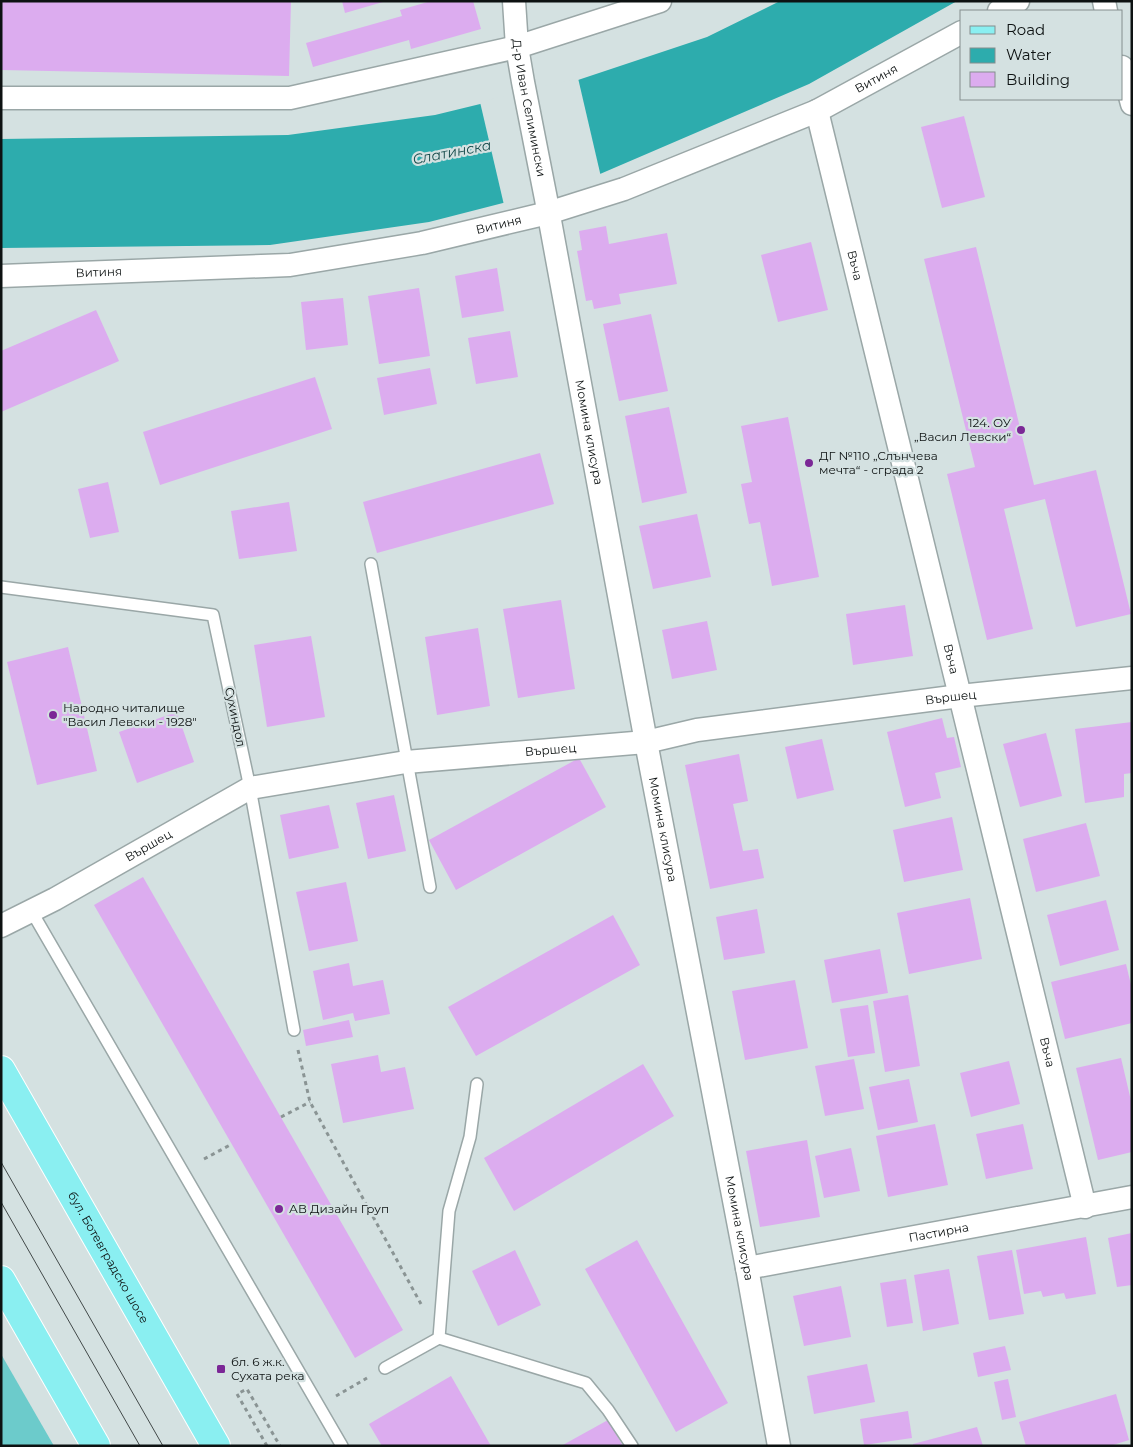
<svg xmlns="http://www.w3.org/2000/svg" width="1133" height="1447" viewBox="0 0 1133 1447" font-family="Montserrat,sans-serif">
	<rect width="100%" height="100%" fill="#d4e1e1"/>
	<path fill="#6ccbcb" d="M1 1354 54 1446H1Z"/>
	<path fill="#2dacad" d="M780 1H957L809 84 600 174 503 203 429 222 270 245 1 248V139L288 135 435 115 578 80 707 37Z"/>
	<path fill="#d4e1e1" d="M578 78 601 177 504 205 480 102Z"/>
	<g fill="#dcacef">
		<path d="M1 1H291L289 76 1 70Z"/>
		<path d="M342 1H383V2L345 13Z"/>
		<path d="M431 1H473L481 29 411 49 409 40 313 67 306 43 402 16 400 10Z"/>
		<path d="M964 116 985 197 942 208 921 127Z"/>
		<path d="M606 226 609 244 667 233 677 284 619 294 621 304 594 309 592 300 586 301 577 251 582 250 579 231Z"/>
		<path d="M811 242 828 310 778 322 761 255Z"/>
		<path d="M976 247 1034 485 1096 470 1131 614 1076 627 1045 499 1004 509 1033 629 987 640 947 474 975 467 924 259Z"/>
		<path d="M497 268 504 311 462 318 455 276Z"/>
		<path d="M419 288 430 356 379 364 368 296Z"/>
		<path d="M343 298 348 345 306 350 301 302Z"/>
		<path d="M96 310 119 361 1 412V351Z"/>
		<path d="M651 314 668 391 619 401 603 324Z"/>
		<path d="M510 331 518 377 476 384 468 338Z"/>
		<path d="M430 368 437 404 384 415 377 378Z"/>
		<path d="M315 377 332 429 160 485 143 432Z"/>
		<path d="M669 407 687 493 642 503 625 416Z"/>
		<path d="M788 417 819 577 772 586 760 522 749 524 741 484 752 482 741 426Z"/>
		<path d="M540 453 554 504 377 553 363 502Z"/>
		<path d="M108 482 119 532 90 538 78 489Z"/>
		<path d="M289 502 297 551 239 559 231 511Z"/>
		<path d="M697 514 711 577 653 589 639 526Z"/>
		<path d="M561 600 575 689 518 698 503 609Z"/>
		<path d="M905 605 913 656 853 665 846 614Z"/>
		<path d="M707 621 717 670 672 679 662 630Z"/>
		<path d="M478 628 490 706 437 715 425 637Z"/>
		<path d="M311 636 325 717 267 727 254 645Z"/>
		<path d="M68 647 97 771 37 785 7 662Z"/>
		<path d="M177 712 194 762 137 783 119 732Z"/>
		<path d="M942 718 947 738 954 737 961 767 935 773 941 798 905 807 887 732Z"/>
		<path d="M1132 722V773L1124 774V797L1085 803 1075 729Z"/>
		<path d="M1046 733 1062 796 1020 807 1003 744Z"/>
		<path d="M822 739 834 790 797 799 785 747Z"/>
		<path d="M739 754 748 801 733 804 743 851 758 849 764 878 710 889 685 765Z"/>
		<path d="M579 758 606 807 456 890 429 840Z"/>
		<path d="M394 795 406 851 368 859 356 803Z"/>
		<path d="M329 805 339 848 289 859 280 815Z"/>
		<path d="M952 817 963 870 904 882 893 830Z"/>
		<path d="M1086 823 1100 876 1036 892 1023 839Z"/>
		<path d="M143 877 403 1330 355 1358 94 905Z"/>
		<path d="M346 882 358 941 309 951 296 892Z"/>
		<path d="M970 898 982 959 909 974 897 913Z"/>
		<path d="M1106 900 1119 950 1060 966 1047 915Z"/>
		<path d="M757 909 765 953 724 960 716 917Z"/>
		<path d="M613 915 640 965 476 1056 448 1007Z"/>
		<path d="M880 949 888 993 832 1003 824 960Z"/>
		<path d="M349 963 353 986 383 980 390 1014 355 1021 353 1013 323 1020 313 971Z"/>
		<path d="M1126 964 1132 989V1023L1065 1039 1051 982Z"/>
		<path d="M795 980 808 1048 745 1060 732 991Z"/>
		<path d="M908 995 920 1066 885 1072 873 1001Z"/>
		<path d="M868 1005 875 1053 848 1057 840 1009Z"/>
		<path d="M349 1020 353 1037 306 1046 303 1030Z"/>
		<path d="M378 1055 381 1072 405 1067 414 1109 343 1123 331 1064Z"/>
		<path d="M1121 1058 1132 1105V1152L1098 1160 1076 1068Z"/>
		<path d="M854 1059 864 1109 825 1116 815 1066Z"/>
		<path d="M1009 1061 1020 1104 971 1117 960 1073Z"/>
		<path d="M643 1064 674 1116 514 1211 484 1158Z"/>
		<path d="M909 1079 918 1122 878 1130 869 1087Z"/>
		<path d="M935 1124 948 1185 888 1197 876 1136Z"/>
		<path d="M1023 1124 1033 1169 986 1179 976 1134Z"/>
		<path d="M807 1140 820 1217 760 1227 746 1151Z"/>
		<path d="M851 1148 860 1191 824 1198 815 1156Z"/>
		<path d="M1132 1233V1285L1117 1287 1108 1238Z"/>
		<path d="M1086 1237 1096 1294 1066 1299 1064 1293 1043 1297 1041 1291 1024 1294 1016 1250Z"/>
		<path d="M637 1240 728 1403 676 1432 585 1269Z"/>
		<path d="M515 1250 541 1305 498 1326 472 1271Z"/>
		<path d="M1012 1250 1024 1314 989 1320 977 1256Z"/>
		<path d="M949 1269 959 1324 923 1331 914 1275Z"/>
		<path d="M906 1279 913 1323 887 1327 880 1283Z"/>
		<path d="M841 1286 851 1337 804 1346 793 1296Z"/>
		<path d="M1005 1346 1011 1370 978 1377 973 1353Z"/>
		<path d="M867 1364 875 1402 814 1414 807 1376Z"/>
		<path d="M451 1376 491 1446H382L369 1424Z"/>
		<path d="M1008 1379 1016 1417 1002 1420 994 1382Z"/>
		<path d="M1116 1394 1129 1440 1110 1446H1026L1019 1422Z"/>
		<path d="M908 1411 912 1438 864 1445 860 1419Z"/>
		<path d="M608 1420 623 1446H561Z"/>
		<path d="M977 1427 983 1446H913V1444Z"/>
	</g>
	<g fill="none" stroke-linecap="round" stroke-linejoin="round">
		<defs>
			<g id="service">
				<path d="M371 564 430 887"/>
				<path d="M1 587 213 615 250 788 294 1030"/>
				<path d="M32 912 342 1446"/>
				<path d="M439 1338 449 1211 470 1137 477 1084"/>
				<path d="M385 1368 439 1338 586 1383 608 1410 632 1446"/>
			</g>
			<g id="minor">
				<path id="s1" d="M514 1 517 47 523 82 546 199 646 742 747 1268 779 1446"/>
				<path d="M1104 1 1106 11"/>
				<path d="M999 11 1018 1"/>
				<path d="M1122 67 1132 104"/>
				<path d="M1 98H290L517 47 660 1"/>
				<path id="s2" d="M817 111 1085 1207"/>
				<path id="s3" d="M1 276 290 265 422 243 548 213 624 189 817 111 962 32"/>
				<path id="s4" d="M1 926 55 899 250 788 406 762 646 742 697 730 960 696 1132 678"/>
				<path id="s5" d="M747 1268 1132 1197"/>
			</g>
			<g id="primary">
				<path id="s6" d="M1 1070 216 1446"/>
				<path d="M1 1280 96 1446"/>
			</g>
		</defs>
		<use href="#service" stroke="#9aa7a7" stroke-width="14"/>
		<use href="#minor" stroke="#9aa7a7" stroke-width="25"/>
		<use href="#primary" stroke="#fff" stroke-width="30"/>
		<g stroke="#8a9494" stroke-width="3" stroke-dasharray="4 4" stroke-linecap="butt">
			<path d="M298 1050 310 1102 421 1304"/>
			<path d="M281 1117 310 1102"/>
			<path d="M204 1159 232 1144"/>
			<path d="M336 1396 367 1378"/>
			<path d="M267 1446 237 1394 247 1389 280 1446"/>
		</g>
		<use href="#service" stroke="#fff" stroke-width="11"/>
		<use href="#minor" stroke="#fff" stroke-width="22"/>
		<use href="#primary" stroke="#8aeff1" stroke-width="28"/>
		<g stroke="#424949" stroke-width="1">
			<path d="M1 1162 163 1446"/>
			<path d="M1 1202 140 1446"/>
		</g>
	</g>
	<g fill="#7b2796" stroke="#d4e1e1" stroke-width="2">
		<circle cx="1021" cy="430" r="5"/>
		<circle cx="809" cy="463" r="5"/>
		<circle cx="53" cy="715" r="5"/>
		<circle cx="279" cy="1209" r="5"/>
		<rect x="216" y="1364" width="10" height="10" rx="2.5"/>
	</g>
	<g text-anchor="middle" stroke-width="4.5" stroke-linejoin="round" paint-order="stroke">
		<g font-size="12" fill="#0d1212" stroke="#d4e1e1">
			<text dy="4" stroke="none"><textPath href="#s3" startOffset="908">Витиня</textPath></text>
			<text dy="4" stroke="none"><textPath href="#s1" startOffset="108">Д-р Иван Селимински</textPath></text>
			<text dy="4" stroke="none"><textPath href="#s3" startOffset="502">Витиня</textPath></text>
			<text dy="4" stroke="none"><textPath href="#s2" startOffset="159">Въча</textPath></text>
			<text dy="4" stroke="none"><textPath href="#s3" startOffset="98">Витиня</textPath></text>
			<text dy="4" stroke="none"><textPath href="#s1" startOffset="438">Момина клисура</textPath></text>
			<text dy="4" stroke="none"><textPath href="#s2" startOffset="564">Въча</textPath></text>
			<text dy="4" stroke="none"><textPath href="#s4" startOffset="992">Вършец</textPath></text>
			<text transform="translate(235 717) rotate(78)" y="4">Сухиндол</text>
			<text dy="4" stroke="none"><textPath href="#s4" startOffset="588">Вършец</textPath></text>
			<text dy="4" stroke="none"><textPath href="#s1" startOffset="842">Момина клисура</textPath></text>
			<text dy="4" stroke="none"><textPath href="#s4" startOffset="168">Вършец</textPath></text>
			<text dy="4" stroke="none"><textPath href="#s2" startOffset="969">Въча</textPath></text>
			<text dy="4" stroke="none"><textPath href="#s1" startOffset="1248">Момина клисура</textPath></text>
			<text dy="4" stroke="none"><textPath href="#s5" startOffset="195">Пастирна</textPath></text>
			<text dy="4" stroke="none"><textPath href="#s6" startOffset="216">бул. Ботевградско шосе</textPath></text>
		</g>
		<g font-size="12" fill="#0d1212" stroke="#d4e1e1" text-anchor="start">
			<text x="1011" y="427" text-anchor="end">124. ОУ<tspan x="1011" dy="14">„Васил Левски“</tspan></text>
			<text x="819" y="460">ДГ №110 „Слънчева<tspan x="819" dy="14">мечта“ - сграда 2</tspan></text>
			<text x="63" y="712">Народно читалище<tspan x="63" dy="14">"Васил Левски - 1928"</tspan></text>
			<text x="289" y="1213">АВ Дизайн Груп</text>
			<text x="231" y="1366">бл. 6 ж.к.<tspan x="231" dy="14">Сухата река</tspan></text>
		</g>
		<g font-size="14" font-style="italic" fill="#164b4b" stroke="#d4e1e1">
			<text transform="translate(452 152) rotate(-11)" y="5">Слатинска</text>
		</g>
	</g>
	<rect width="1133" height="1447" fill="none" stroke="#0d1212" stroke-width="5"/>
	<rect x="960" y="10" width="162" height="90" fill="#d4e1e1" stroke="#848e8e"/>
	<rect x="970" y="26" width="25" height="8" fill="#8aeff1" stroke="#848e8e"/>
	<text x="1006" y="35" font-size="15" fill="#0d1212">Road</text>
	<rect x="970" y="48" width="25" height="15" fill="#2dacad" stroke="#848e8e"/>
	<text x="1006" y="60" font-size="15" fill="#0d1212">Water</text>
	<rect x="970" y="72" width="25" height="15" fill="#dcacef" stroke="#848e8e"/>
	<text x="1006" y="85" font-size="15" fill="#0d1212">Building</text>
</svg>
